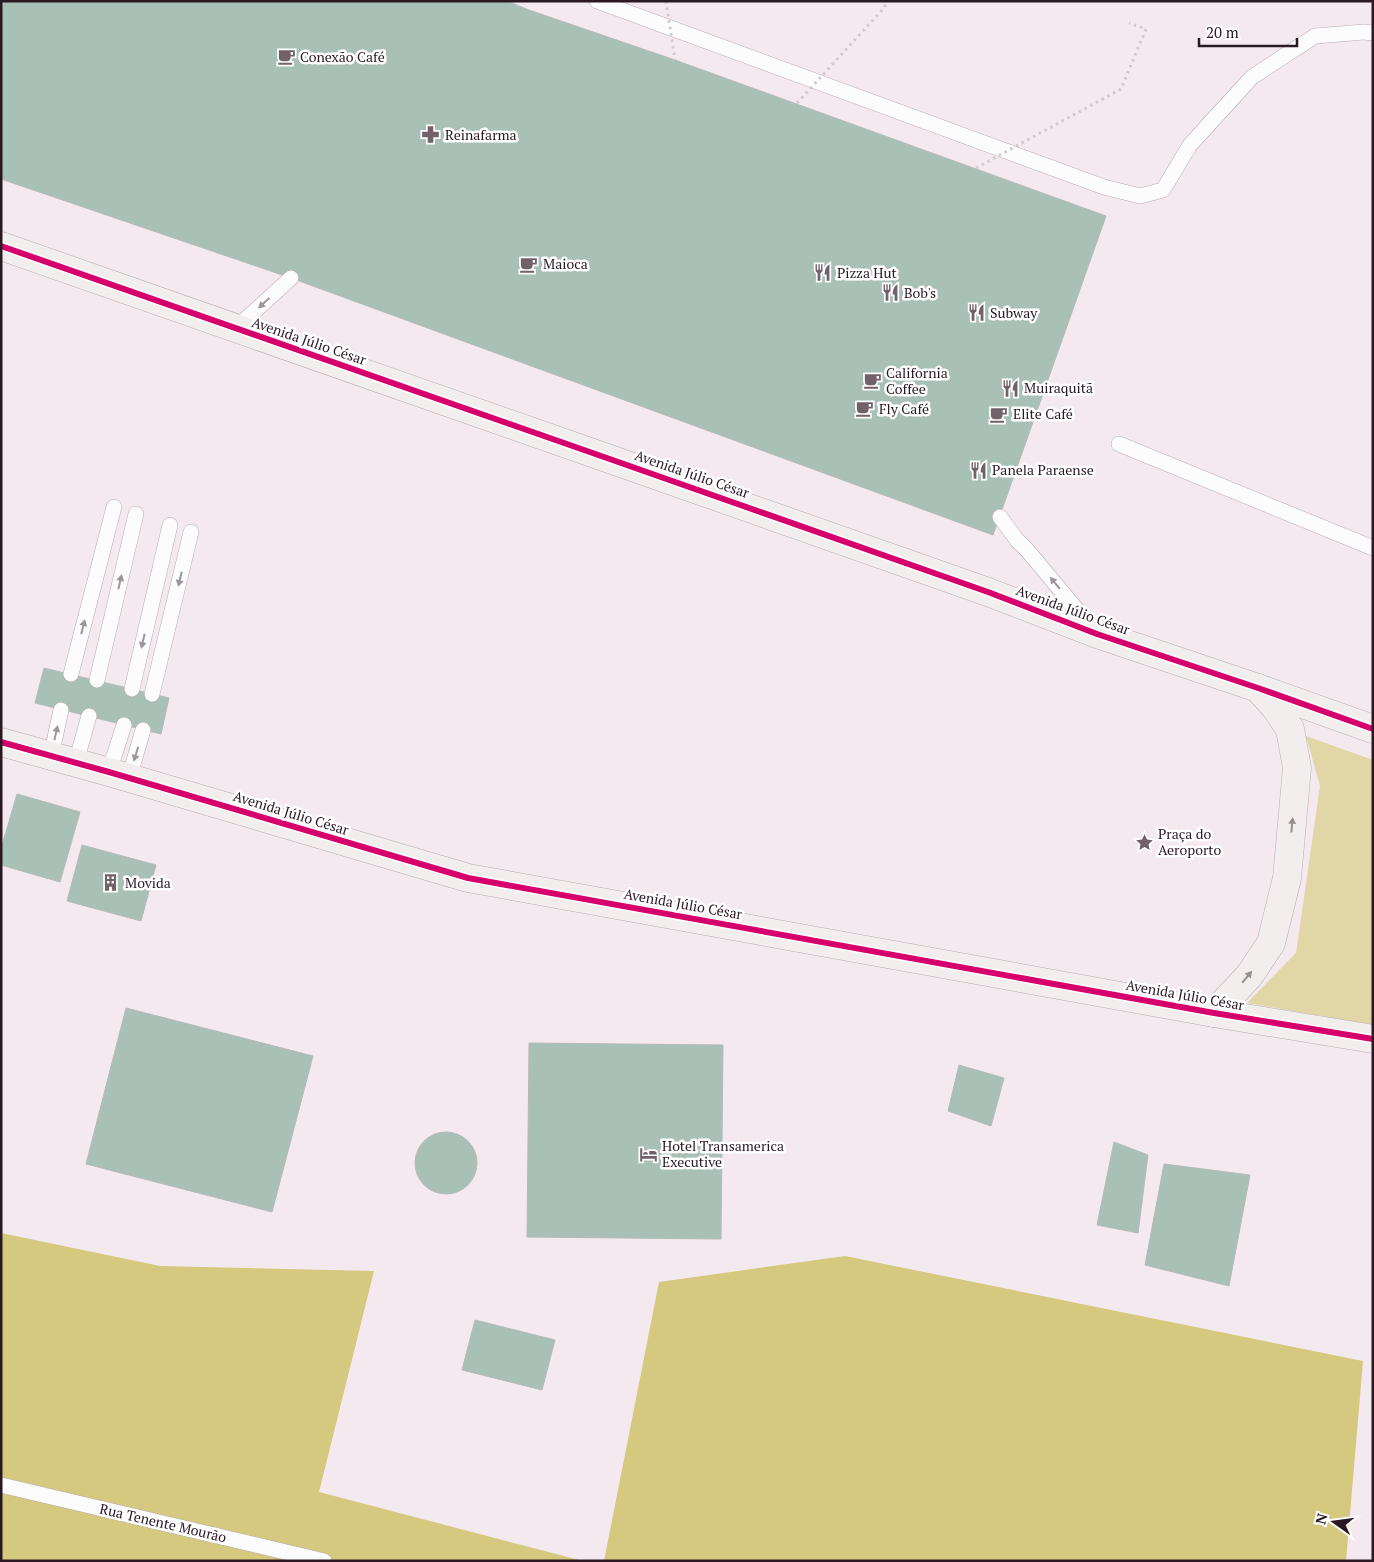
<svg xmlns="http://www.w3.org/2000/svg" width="1374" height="1562" viewBox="0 0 1374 1562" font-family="'PT Serif',serif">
	<rect width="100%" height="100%" fill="#f4e9ef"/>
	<path fill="#e1d6a5" d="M1306 736 1373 760V1025L1247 1003 1296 953 1320 786Z"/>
	<g fill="#d5c87f">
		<path d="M1 1233 160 1266 374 1271 319 1492 583 1561H1Z"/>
		<path d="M845 1256 1363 1361 1346 1561H604L659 1282Z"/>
	</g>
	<g fill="#a9c0b7" stroke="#b5bab8">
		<path d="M1 1H507L529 10 675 60 1106 216 993 535 291 278 1 179Z"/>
		<path d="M44 668 169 698 161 734 35 703Z"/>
		<path d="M17 794 80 812 60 882 1 865V849Z"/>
		<path d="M82 845 156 865 141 921 67 901Z"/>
		<path d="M126 1008 313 1056 272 1212 86 1164Z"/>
		<path d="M529 1043 723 1045 721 1239 527 1237Z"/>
		<path d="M959 1065 1004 1078 991 1126 948 1111Z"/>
		<circle cx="446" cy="1163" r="31"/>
		<path d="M1114 1142 1148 1155 1138 1233 1097 1225Z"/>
		<path d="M1164 1164 1250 1175 1229 1286 1145 1265Z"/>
		<path d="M475 1320 555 1340 542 1390 462 1370Z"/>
	</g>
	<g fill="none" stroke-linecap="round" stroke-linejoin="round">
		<defs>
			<g id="lane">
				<path d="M597 1 1104 187 1140 196 1163 190 1190 145 1252 77 1315 36 1364 32 1373 33"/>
				<path d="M236 328 291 278"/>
				<path d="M1119 444 1373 548"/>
				<path d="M1000 517 1017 540 1027 550 1093 629"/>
				<path d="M71 674 114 507"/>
				<path d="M97 680 136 514"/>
				<path d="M132 689 170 525"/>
				<path d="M152 694 191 532"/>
				<path d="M51 756 61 710"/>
				<path d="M76 762 89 716"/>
				<path d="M109 772 124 725"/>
				<path d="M129 778 143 730"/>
				<path d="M1 1485 324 1561"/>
			</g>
			<g id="secondary">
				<path d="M1 246 604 457 988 592 1097 634 1258 688 1373 729"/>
				<path d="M1 742 109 772 468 878 1214 1013 1373 1039"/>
				<path d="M1214 1013 1249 976 1271 943 1287 878 1297 768 1290 729 1275 707 1258 688"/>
			</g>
		</defs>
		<use href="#lane" stroke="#b9abb3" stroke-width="16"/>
		<use href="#secondary" stroke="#b9abb3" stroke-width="29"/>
		<path stroke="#cfcbcd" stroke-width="3" stroke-dasharray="2.5 4" stroke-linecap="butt" d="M513 1V4"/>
		<use href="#lane" stroke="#fdfcfd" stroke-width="15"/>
		<use href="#secondary" stroke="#f3eeee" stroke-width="28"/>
		<g stroke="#cfcbcd" stroke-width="3" stroke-dasharray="2.5 4" stroke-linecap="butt">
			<path d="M666 1 675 60"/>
			<path d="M797 103 884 8 887 1"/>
			<path d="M976 168 1121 89 1146 29 1129 23"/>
		</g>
		<defs>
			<g id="cycleway">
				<path d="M1 246 604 457 988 592 1097 634 1258 688 1373 729"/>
				<path d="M1 742 109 772 468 878 1214 1013 1373 1039"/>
			</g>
		</defs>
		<use href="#cycleway" stroke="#fff" stroke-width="9"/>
		<use href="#cycleway" stroke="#d6006c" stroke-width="6"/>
	</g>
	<defs><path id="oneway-solid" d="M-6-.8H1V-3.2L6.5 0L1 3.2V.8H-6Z" transform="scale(1.25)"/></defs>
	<g fill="#9e959b">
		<use href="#oneway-solid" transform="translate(264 303) rotate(137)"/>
		<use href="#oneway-solid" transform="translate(180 579) rotate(103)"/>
		<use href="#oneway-solid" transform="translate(120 582) rotate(-77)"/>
		<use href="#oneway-solid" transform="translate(1055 583) rotate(-130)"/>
		<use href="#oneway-solid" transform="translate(83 627) rotate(-76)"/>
		<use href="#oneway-solid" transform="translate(143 641) rotate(103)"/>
		<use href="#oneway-solid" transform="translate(56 733) rotate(-77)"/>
		<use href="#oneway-solid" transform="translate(136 754) rotate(107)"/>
	</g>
	<g fill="#998e93">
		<use href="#oneway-solid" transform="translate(1292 825) rotate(-85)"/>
		<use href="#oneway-solid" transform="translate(1247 977) rotate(-50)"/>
	</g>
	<defs>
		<symbol id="cafe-bare" viewBox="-9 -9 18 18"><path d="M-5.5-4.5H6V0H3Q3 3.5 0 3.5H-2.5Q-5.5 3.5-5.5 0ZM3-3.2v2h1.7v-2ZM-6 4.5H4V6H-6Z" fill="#71616a" stroke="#fff" stroke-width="2.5" paint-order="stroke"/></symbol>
		<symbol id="pharmacy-bare" viewBox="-9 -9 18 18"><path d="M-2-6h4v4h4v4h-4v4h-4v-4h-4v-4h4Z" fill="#71616a" stroke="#fff" stroke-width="2.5" paint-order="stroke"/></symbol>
		<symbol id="restaurant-bare" viewBox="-9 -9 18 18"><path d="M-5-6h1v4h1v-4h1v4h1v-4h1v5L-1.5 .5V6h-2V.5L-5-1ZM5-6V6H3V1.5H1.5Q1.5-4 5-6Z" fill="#71616a" stroke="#fff" stroke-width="2.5" paint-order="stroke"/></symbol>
		<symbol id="sight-bare" viewBox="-9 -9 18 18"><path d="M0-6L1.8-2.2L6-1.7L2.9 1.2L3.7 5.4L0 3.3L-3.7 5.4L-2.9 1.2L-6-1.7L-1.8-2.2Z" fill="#71616a" stroke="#fff" stroke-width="2.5" paint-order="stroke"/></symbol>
		<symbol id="building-bare" viewBox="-9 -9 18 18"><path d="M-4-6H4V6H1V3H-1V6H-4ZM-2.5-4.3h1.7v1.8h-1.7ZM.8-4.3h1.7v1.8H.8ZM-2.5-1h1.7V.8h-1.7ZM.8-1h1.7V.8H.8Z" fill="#71616a" stroke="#fff" stroke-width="2.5" paint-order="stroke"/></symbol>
		<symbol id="hotel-bare" viewBox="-9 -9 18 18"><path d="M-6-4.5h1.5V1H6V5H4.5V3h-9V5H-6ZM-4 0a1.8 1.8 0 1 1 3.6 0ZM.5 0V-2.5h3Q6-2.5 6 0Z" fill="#71616a" stroke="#fff" stroke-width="2.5" paint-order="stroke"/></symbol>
	</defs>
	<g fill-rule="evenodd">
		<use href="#cafe-bare" x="274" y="44" width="25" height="25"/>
		<use href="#pharmacy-bare" x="418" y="122" width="25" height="25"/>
		<use href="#cafe-bare" x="516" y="252" width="25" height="25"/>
		<use href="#restaurant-bare" x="810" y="260" width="25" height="25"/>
		<use href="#restaurant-bare" x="878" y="280" width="25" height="25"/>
		<use href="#restaurant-bare" x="964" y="300" width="25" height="25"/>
		<use href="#cafe-bare" x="860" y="368" width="25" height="25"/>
		<use href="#restaurant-bare" x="998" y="376" width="25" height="25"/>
		<use href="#cafe-bare" x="852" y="396" width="25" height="25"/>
		<use href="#cafe-bare" x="986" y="402" width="25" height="25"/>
		<use href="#restaurant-bare" x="966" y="458" width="25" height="25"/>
		<use href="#sight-bare" x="1132" y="830" width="25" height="25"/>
		<use href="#building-bare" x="98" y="870" width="25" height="25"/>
		<use href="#hotel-bare" x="636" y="1142" width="25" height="25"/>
	</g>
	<g text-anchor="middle" stroke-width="5" stroke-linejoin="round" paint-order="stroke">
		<g font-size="14" fill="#2a1823" stroke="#fff" text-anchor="start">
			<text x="300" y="62">Conexão Café</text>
			<text x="445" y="140">Reinafarma</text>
			<text x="543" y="269">Maioca</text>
			<text x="837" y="278">Pizza Hut</text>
			<text x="904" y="298">Bob's</text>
			<text x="990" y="318">Subway</text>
			<text x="886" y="378">California<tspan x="886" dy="16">Coffee</tspan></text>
			<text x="1024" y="393">Muiraquitã</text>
			<text x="879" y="414">Fly Café</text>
			<text x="1013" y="419">Elite Café</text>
			<text x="992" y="475">Panela Paraense</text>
			<text x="1158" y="839">Praça do<tspan x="1158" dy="16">Aeroporto</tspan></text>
			<text x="125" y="888">Movida</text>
			<text x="662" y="1151">Hotel Transamerica<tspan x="662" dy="16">Executive</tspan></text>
		</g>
		<g font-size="14" fill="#2a1823" stroke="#fff">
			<text transform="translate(309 341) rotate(19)" y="5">Avenida Júlio César</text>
			<text transform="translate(692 474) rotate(19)" y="5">Avenida Júlio César</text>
			<text transform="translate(1073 610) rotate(20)" y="5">Avenida Júlio César</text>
			<text transform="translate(291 813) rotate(17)" y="5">Avenida Júlio César</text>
			<text transform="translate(683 904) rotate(10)" y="5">Avenida Júlio César</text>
			<text transform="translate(1185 995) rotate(10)" y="5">Avenida Júlio César</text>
			<text transform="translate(163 1523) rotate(13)" y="5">Rua Tenente Mourão</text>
		</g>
	</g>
	<rect width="1374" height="1562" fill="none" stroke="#2a1823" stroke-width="5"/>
	<g transform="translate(1334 1522) rotate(284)" stroke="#ffffff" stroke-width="4" paint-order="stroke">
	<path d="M0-4L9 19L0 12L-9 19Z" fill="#2a1823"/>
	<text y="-8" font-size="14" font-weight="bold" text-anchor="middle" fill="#2a1823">N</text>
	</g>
	<path d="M1199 38v8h98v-8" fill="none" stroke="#2a1823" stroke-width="2.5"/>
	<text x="1206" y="38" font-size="15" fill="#2a1823" stroke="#ffffff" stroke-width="4" paint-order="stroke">20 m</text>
</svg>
